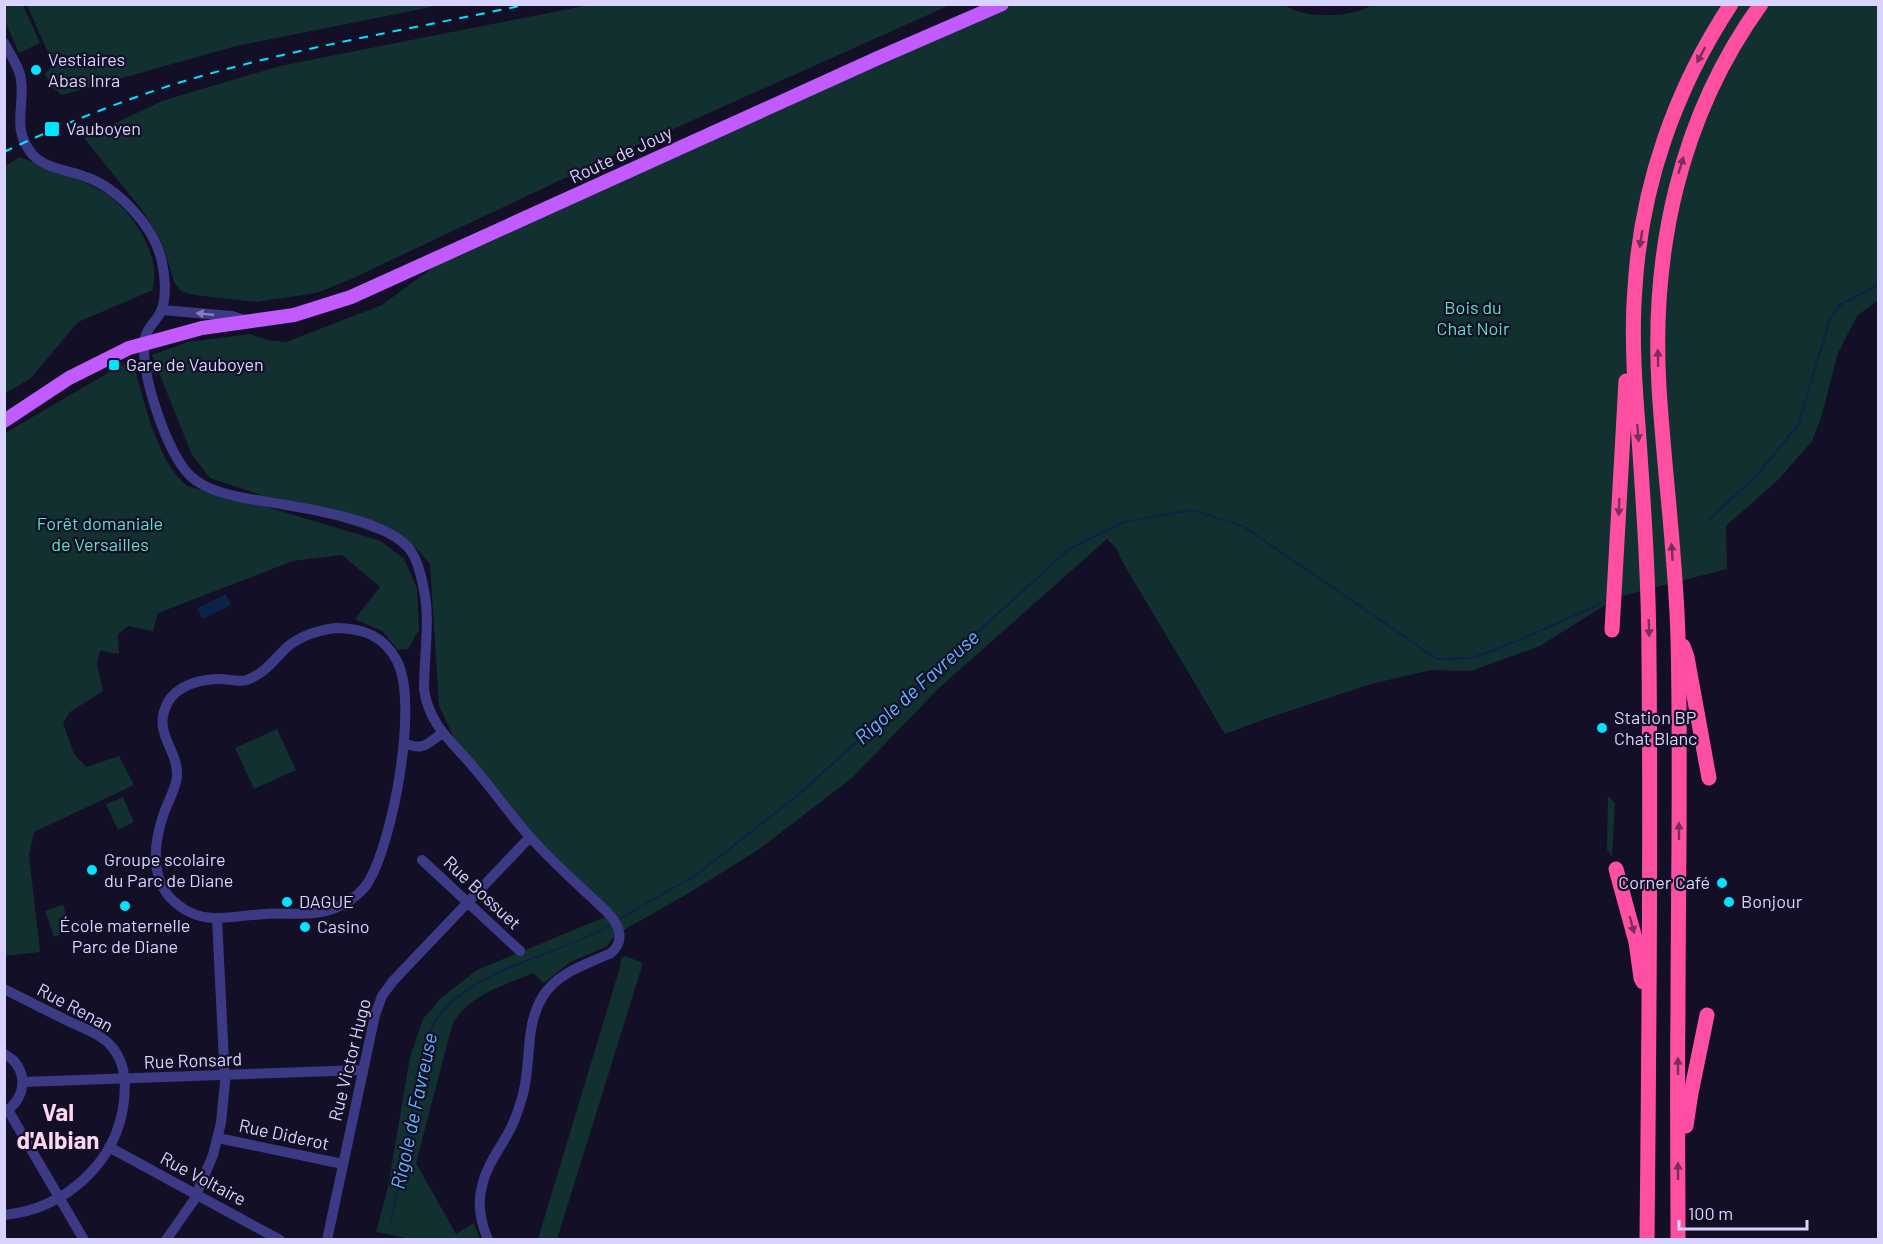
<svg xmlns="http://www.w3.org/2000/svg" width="1883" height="1244" viewBox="0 0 1883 1244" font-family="Barlow,sans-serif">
	<rect width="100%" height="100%" fill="#130f26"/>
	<g fill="#12302f">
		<path d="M1283 4C1305 20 1352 18 1374 4L1878 5V300L1857 316 1838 353 1821 418 1812 441 1779 479 1726 526 1727 569 1618 597 1540 646 1471 671 1431 670 1371 684 1262 720 1225 734 1123 563 1116 548 1107 539 939 688 852 778 758 850 689 893 622 931 542 850 460 751 439 706 430 564 414 546 210 478 192 455 152 355 188 342 250 334 267 340 286 342 382 305 440 262 1013 5Z"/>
		<path d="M4 5H23L40 43 19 53 5 21Z"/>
		<path d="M27 5H441L236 46 62 95 52 87 45 74 53 64Z"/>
		<path d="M589 5H950L584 169 349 280 316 293 256 302 194 295 181 291 174 282 166 254 159 237 142 210 84 138 162 101 280 66Z"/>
		<path d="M20 157C46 168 74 176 98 189 123 201 147 235 153 262 155 271 154 281 153 290L78 322 30 379 5 393V166Z"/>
		<path d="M132 359C144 398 155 459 187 486L274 509 381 541 404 559 417 588 419 630 408 649 398 650 382 631 355 619 380 587 342 555 293 561 158 613 153 631 128 626 118 634 119 654 100 651 97 664 103 691 70 712 63 723 74 754 86 767 119 756 134 785 34 832 29 855 40 952 5 956V433Z"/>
		<path d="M277 729 296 770 254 789 235 748Z"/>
		<path d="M1608 796 1615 803 1612 857 1607 849V843Z"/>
		<path d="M123 797 134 822 118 830 106 804Z"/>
		<path d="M63 905 71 931 54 937 45 911Z"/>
		<path d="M605 917 610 920 616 937 613 938 606 947 570 962 544 983 533 973C505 985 465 996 452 1026L416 1163 456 1234 474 1223 480 1239H411L376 1232 388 1187 410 1057 423 1019 441 998 477 970Z"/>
		<path d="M625 956 643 963 557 1239H538L620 967 621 958Z"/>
	</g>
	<path fill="#0c2248" d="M226 594 231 605 202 619 197 608Z"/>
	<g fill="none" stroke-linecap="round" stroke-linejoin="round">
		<g stroke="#0c2248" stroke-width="2">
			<path d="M1710 519 1758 474 1798 425 1830 319 1840 305 1878 285"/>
			<path d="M618 920 696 875 797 796 1069 549 1124 522 1192 510 1243 526 1437 659 1473 658 1524 638 1600 604"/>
			<path d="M390 1224C402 1175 408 1125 419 1076 423 1059 425 1038 434 1023 447 1001 471 986 493 975 530 957 576 945 611 925"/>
		</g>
		<g stroke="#3d3a85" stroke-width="10">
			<path d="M4 43C10 54 20 68 21 80 25 107 11 128 32 154 45 169 69 170 86 177 118 188 155 227 162 262 165 275 167 298 161 311 157 321 147 327 145 338 139 371 165 444 185 470 199 489 228 495 250 499 289 506 388 517 411 551 417 560 421 575 423 585 431 618 424 655 424 689 429 726 453 742 475 769 494 791 511 816 530 837 554 864 581 887 607 912 619 924 626 940 611 953 587 964 558 972 543 996 524 1027 532 1061 523 1094 519 1109 514 1124 506 1137 497 1153 486 1167 482 1186 477 1204 481 1223 488 1240"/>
			<path d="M162 310 232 316 248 321"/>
			<path d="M336 628C363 628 384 636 397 661 419 703 393 840 369 881 364 890 352 900 342 905 319 918 291 912 266 914 250 915 235 917 220 918 205 919 189 914 177 904 150 883 153 846 163 816 167 803 175 791 177 777 179 749 151 733 168 702 177 686 198 680 216 679 226 678 238 683 247 680 264 674 274 660 286 648 300 636 318 630 336 628Z"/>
			<path d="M404 743C423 751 426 745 442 733"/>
			<path d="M422 860 520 951"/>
			<path d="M4 989C24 999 43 1009 62 1018 79 1027 101 1033 113 1048 125 1064 126 1081 124 1101 117 1163 65 1209 4 1215"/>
			<path d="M4 1054C29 1066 28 1099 4 1112"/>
			<path d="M23 1082 363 1070"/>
			<path d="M8 1110 84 1240"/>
			<path d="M218 1138 343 1164"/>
			<path d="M109 1147 280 1240"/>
			<path d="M166 1240 194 1200 213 1155 221 1123 225 1082 217 918"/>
			<path d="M327 1240 375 1015 382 996 393 981 530 837"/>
		</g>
		<path stroke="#c25bff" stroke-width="14" d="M4 421 69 378 129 348 202 328 294 315 351 297 878 58 1002 4"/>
		<g stroke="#ff4fa3" stroke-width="15">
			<path d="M1612 630 1626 381"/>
			<path d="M1683 646 1687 657 1709 778"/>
			<path d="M1616 869 1636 942 1641 978 1643 982"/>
			<path d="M1686 1126 1691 1093 1707 1015"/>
			<path d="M1647 1240C1649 1046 1651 853 1649 659 1649 586 1644 512 1639 439 1635 388 1631 338 1635 288 1641 186 1675 89 1731 4"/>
			<path d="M1678 1240C1678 1164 1677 1088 1678 1012 1678 888 1681 763 1678 639 1676 555 1664 471 1659 387 1651 251 1680 116 1761 4"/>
		</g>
		<path stroke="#00e5ff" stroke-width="2" stroke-dasharray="9 8" stroke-linecap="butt" d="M4 152C61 125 118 102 178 83 292 48 412 29 529 4"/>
	</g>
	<defs><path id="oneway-solid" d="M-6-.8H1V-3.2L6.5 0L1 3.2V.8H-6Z" transform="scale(1.5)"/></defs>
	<g fill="#7d2c5e">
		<use href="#oneway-solid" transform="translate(1701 55) rotate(118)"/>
		<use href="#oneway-solid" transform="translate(1681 165) rotate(-73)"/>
		<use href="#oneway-solid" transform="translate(1641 239) rotate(99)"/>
		<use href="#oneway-solid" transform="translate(1658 358) rotate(-91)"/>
		<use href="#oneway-solid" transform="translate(1638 433) rotate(85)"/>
		<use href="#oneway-solid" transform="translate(1619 507) rotate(92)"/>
		<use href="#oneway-solid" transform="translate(1672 552) rotate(-94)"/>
		<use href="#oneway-solid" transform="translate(1649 628) rotate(88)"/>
		<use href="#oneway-solid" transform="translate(1679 831) rotate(-90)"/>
		<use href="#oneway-solid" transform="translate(1632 925) rotate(75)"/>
		<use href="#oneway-solid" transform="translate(1678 1066) rotate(-90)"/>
		<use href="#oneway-solid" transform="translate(1678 1171) rotate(-90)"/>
	</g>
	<use fill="#837fbc" href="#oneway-solid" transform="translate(205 314) rotate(-174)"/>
	<g fill="#00e5ff" stroke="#130f26" stroke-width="2">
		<circle cx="36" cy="70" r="6"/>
		<rect x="44" y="121" width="16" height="16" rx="3"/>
		<rect x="108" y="359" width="12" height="12" rx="3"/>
		<circle cx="1602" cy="728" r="6"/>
		<circle cx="92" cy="870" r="6"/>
		<circle cx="1722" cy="883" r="6"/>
		<circle cx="287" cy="902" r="6"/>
		<circle cx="1729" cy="902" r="6"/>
		<circle cx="125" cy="906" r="6"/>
		<circle cx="305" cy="927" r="6"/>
	</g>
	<g text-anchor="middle" stroke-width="4.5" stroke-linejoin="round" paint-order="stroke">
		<g font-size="18" fill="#d9d4ff" stroke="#130f26" text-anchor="start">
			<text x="48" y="66">Vestiaires<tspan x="48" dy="21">Abas Inra</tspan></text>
			<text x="66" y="135">Vauboyen</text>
			<text x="126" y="371">Gare de Vauboyen</text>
			<text x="1614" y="724">Station BP<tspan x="1614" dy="21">Chat Blanc</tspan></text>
			<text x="104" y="866">Groupe scolaire<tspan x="104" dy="21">du Parc de Diane</tspan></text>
			<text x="1710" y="889" text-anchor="end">Corner Café</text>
			<text x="299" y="908">DAGUE</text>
			<text x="1741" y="908">Bonjour</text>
			<text x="125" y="932" text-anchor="middle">École maternelle<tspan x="125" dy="21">Parc de Diane</tspan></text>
			<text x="317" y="933">Casino</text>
		</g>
		<g font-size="18" fill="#d9d4ff" stroke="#130f26">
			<text transform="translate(621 155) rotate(-25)" y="6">Route de Jouy</text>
			<text transform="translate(482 893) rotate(43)" y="6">Rue Bossuet</text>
			<text transform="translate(75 1008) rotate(28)" y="6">Rue Renan</text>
			<text transform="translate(350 1060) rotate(-76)" y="6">Rue Victor Hugo</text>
			<text transform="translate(193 1061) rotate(-2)" y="6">Rue Ronsard</text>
			<text transform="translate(284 1135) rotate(12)" y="6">Rue Diderot</text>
			<text transform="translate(203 1179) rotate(28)" y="6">Rue Voltaire</text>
		</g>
		<g font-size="18" fill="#5fe0c0" stroke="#130f26">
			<text x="1473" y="314">Bois du<tspan x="1473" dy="21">Chat Noir</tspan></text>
			<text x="100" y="530">Forêt domaniale<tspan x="100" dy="21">de Versailles</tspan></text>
		</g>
		<g font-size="20" font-style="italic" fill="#62b6ff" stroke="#130f26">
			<text transform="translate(917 687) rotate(-42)" y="7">Rigole de Favreuse</text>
			<text transform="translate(414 1111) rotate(-78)" y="7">Rigole de Favreuse</text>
		</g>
		<g font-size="24" font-weight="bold" fill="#ffd6f0" stroke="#130f26">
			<text x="58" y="1121">Val<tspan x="58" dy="28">d'Albian</tspan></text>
		</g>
	</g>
	<rect width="1883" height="1244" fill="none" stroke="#d9d4ff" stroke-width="12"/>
	<path d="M1679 1220v9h128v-9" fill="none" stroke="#d9d4ff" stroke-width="3"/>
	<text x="1688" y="1220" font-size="18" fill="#d9d4ff" stroke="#130f26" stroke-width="4.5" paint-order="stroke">100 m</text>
</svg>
